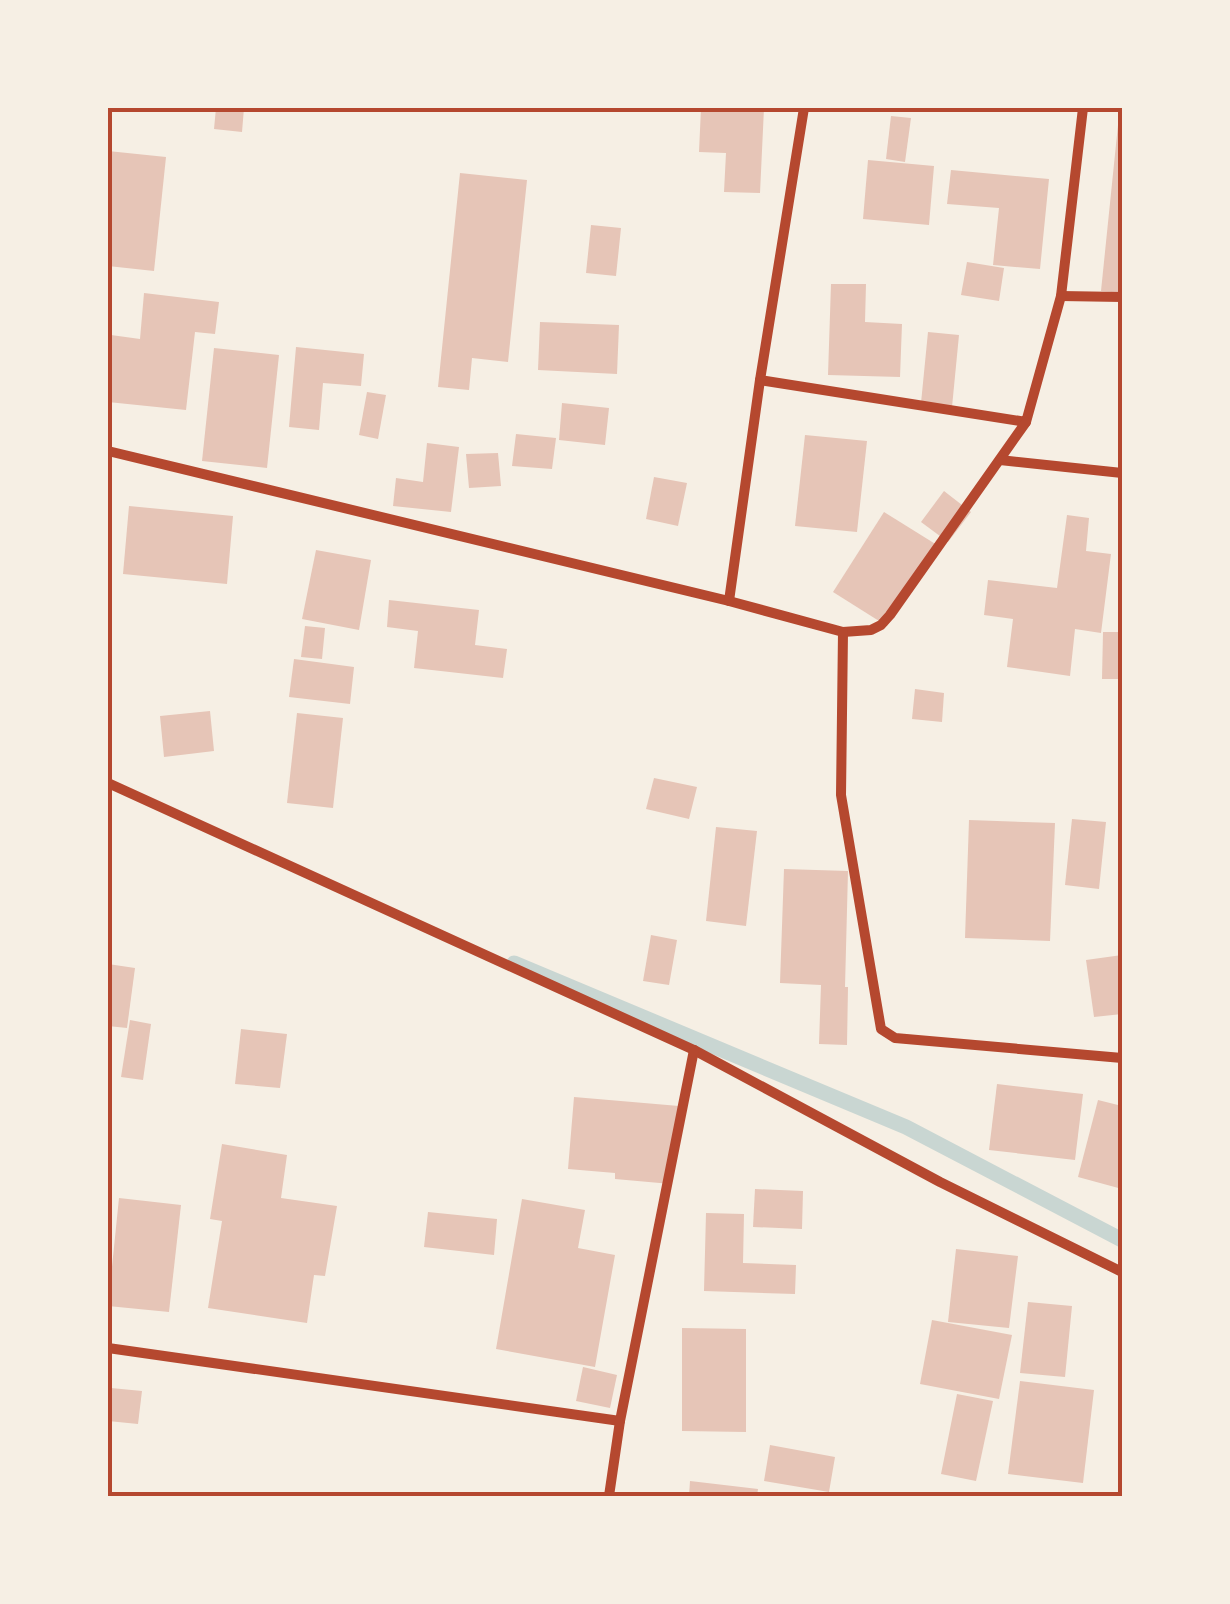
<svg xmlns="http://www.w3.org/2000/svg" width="1230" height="1604" viewBox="0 0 1230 1604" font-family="'Roboto Condensed',sans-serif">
	<rect width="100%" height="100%" fill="#f6efe4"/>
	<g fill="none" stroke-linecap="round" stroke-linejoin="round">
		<path stroke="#c9d6d2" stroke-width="15" d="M514 963 906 1127 1122 1240"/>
	</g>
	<g fill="#e6c5b7">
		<path d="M216 108H244L242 132 214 129Z"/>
		<path d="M701 108H764L760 193 724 192 726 153 699 152Z"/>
		<path d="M891 116 911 118 905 162 886 159Z"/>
		<path d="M1118 125H1122V293L1101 291Z"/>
		<path d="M108 151 166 157 154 271 108 266Z"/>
		<path d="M868 160 934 166 929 225 863 219Z"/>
		<path d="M951 170 1049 179 1040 269 993 265 999 208 947 204Z"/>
		<path d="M460 173 527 180 508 362 472 358 469 390 438 387Z"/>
		<path d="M591 225 621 228 616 276 586 273Z"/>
		<path d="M967 262 1004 268 999 301 961 295Z"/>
		<path d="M831 284H866L865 322 902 324 900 377 828 375Z"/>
		<path d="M144 293 219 302 215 334 195 332 186 410 108 402V367L111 335 140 339Z"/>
		<path d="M540 322 619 325 617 374 538 370Z"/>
		<path d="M928 332 959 335 952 407 921 403Z"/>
		<path d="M296 347 364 354 361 386 323 383 319 430 289 427Z"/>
		<path d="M214 348 279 355 267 468 202 461Z"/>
		<path d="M367 392 386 395 378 439 359 435Z"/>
		<path d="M562 403 609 408 605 445 559 440Z"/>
		<path d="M516 434 556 438 552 469 512 466Z"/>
		<path d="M805 435 867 441 857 532 795 526Z"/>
		<path d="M427 443 459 447 451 512 393 506 396 478 423 482Z"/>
		<path d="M498 453 501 486 469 488 466 454Z"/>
		<path d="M654 477 687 483 678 526 646 519Z"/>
		<path d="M944 491 971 512 948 542 921 522Z"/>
		<path d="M129 506 233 516 227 584 123 574Z"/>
		<path d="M884 512 937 545 887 626 833 592Z"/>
		<path d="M1067 515 1089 518 1086 551 1111 554 1101 633 1075 629 1070 676 1007 667 1013 619 984 615 988 580 1057 588Z"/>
		<path d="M316 550 371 560 359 630 302 619Z"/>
		<path d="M389 600 479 610 475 645 507 649 503 678 414 668 418 631 387 627Z"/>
		<path d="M305 626 325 628 322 659 301 657Z"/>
		<path d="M1103 632H1122V679H1102Z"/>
		<path d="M294 659 354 667 350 704 289 697Z"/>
		<path d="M915 689 944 693 942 722 912 719Z"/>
		<path d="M210 711 214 751 164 757 160 716Z"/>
		<path d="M297 713 343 718 333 808 287 803Z"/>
		<path d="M654 778 697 787 689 819 646 809Z"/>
		<path d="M1072 819 1106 822 1099 889 1065 885Z"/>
		<path d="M969 820 1055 823 1050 941 965 938Z"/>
		<path d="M716 827 757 831 746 926 706 921Z"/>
		<path d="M784 869 848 871 845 987H848L847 1045 819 1044 821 985 780 983Z"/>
		<path d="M651 935 677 940 669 985 643 981Z"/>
		<path d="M1122 955V1014L1094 1017 1086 960Z"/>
		<path d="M108 964 135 968 127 1028 108 1026Z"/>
		<path d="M130 1020 151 1024 143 1080 121 1077Z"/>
		<path d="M241 1029 287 1034 280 1088 235 1084Z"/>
		<path d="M997 1084 1083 1094 1075 1160 989 1150Z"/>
		<path d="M574 1097 679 1106 671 1184 615 1179V1173L568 1169Z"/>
		<path d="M1098 1100 1122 1106V1189L1078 1177Z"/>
		<path d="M222 1144 287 1155 281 1198 337 1206 325 1276 314 1275 307 1323 208 1308 222 1221 210 1219Z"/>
		<path d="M755 1189 803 1191 802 1229 753 1227Z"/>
		<path d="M119 1198 181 1205 169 1312 108 1306Z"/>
		<path d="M522 1199 585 1210 578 1248 615 1255 595 1367 496 1349Z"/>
		<path d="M428 1212 497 1219 494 1255 424 1247Z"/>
		<path d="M706 1213 744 1214 743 1263 796 1265 795 1294 704 1291Z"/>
		<path d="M956 1249 1018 1256 1009 1328 948 1322Z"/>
		<path d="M1028 1302 1072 1306 1065 1377 1020 1373Z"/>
		<path d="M932 1320 1012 1335 999 1399 920 1384Z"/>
		<path d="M682 1328 746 1329V1432L682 1431Z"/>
		<path d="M583 1367 617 1375 610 1408 576 1401Z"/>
		<path d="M1020 1381 1094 1390 1083 1483 1008 1474Z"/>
		<path d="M111 1388 142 1391 138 1424 108 1421Z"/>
		<path d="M957 1394 993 1401 976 1481 941 1474Z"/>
		<path d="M770 1445 835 1457 829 1492 764 1481Z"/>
		<path d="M690 1481 758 1489 757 1496H689Z"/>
	</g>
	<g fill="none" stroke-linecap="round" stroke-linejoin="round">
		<g stroke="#b5482f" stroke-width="10">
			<path d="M1061 296 1122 297"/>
			<path d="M760 380 1026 422 1061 296 1083 108"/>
			<path d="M108 451 729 601 843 632 871 630 881 625 890 615 1026 422"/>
			<path d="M1000 460 1122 473"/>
			<path d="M729 601 760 380 804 108"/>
			<path d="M843 632 841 795 881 1029 895 1038 1122 1058"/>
			<path d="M108 783 694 1050 940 1182 1122 1272"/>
			<path d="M108 1348 620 1421"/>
			<path d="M609 1496 620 1421 694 1050"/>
		</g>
	</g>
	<rect width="1230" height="1604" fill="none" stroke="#f6efe4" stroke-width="220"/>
	<rect x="110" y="110" width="1010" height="1384" fill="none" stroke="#b5482f" stroke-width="4"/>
</svg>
